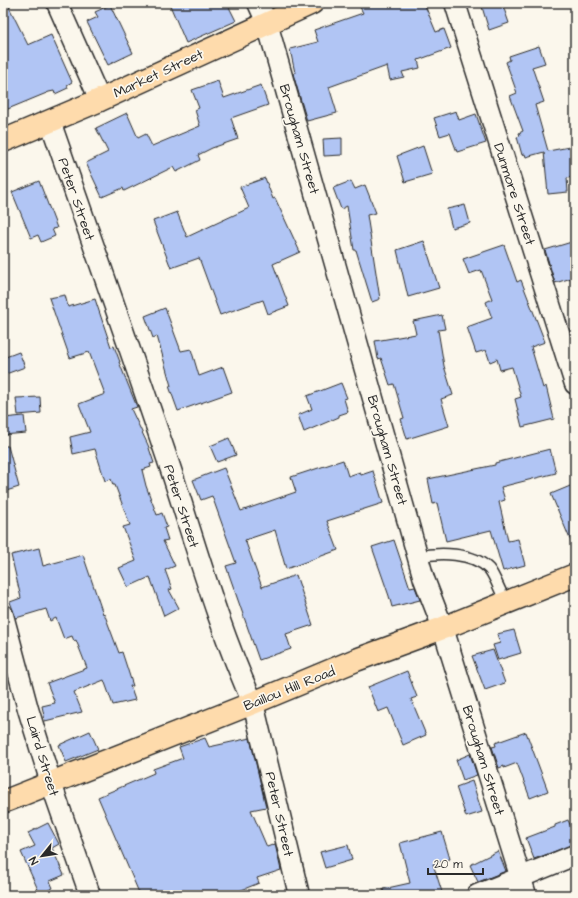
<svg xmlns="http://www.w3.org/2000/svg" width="578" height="898" viewBox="0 0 578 898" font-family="'Architects Daughter',sans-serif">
	<rect width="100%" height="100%" fill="#fbf7ec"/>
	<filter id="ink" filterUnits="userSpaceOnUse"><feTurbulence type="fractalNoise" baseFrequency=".025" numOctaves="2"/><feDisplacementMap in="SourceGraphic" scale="8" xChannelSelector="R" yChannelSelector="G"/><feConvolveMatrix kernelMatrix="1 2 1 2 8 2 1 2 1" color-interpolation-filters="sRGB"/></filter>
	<g filter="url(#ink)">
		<g fill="#b1c5f4" stroke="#2b2b2b">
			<path d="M3 3H7L28 45 51 35 72 82 67 85 68 88 55 94 54 91 49 92 3 111Z"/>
			<path d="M169 3H227L236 21 186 43Z"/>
			<path d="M358 3H424L436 32 444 29 451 48 418 60 420 68 402 72 404 77 390 80 387 66 329 87 337 113 307 121 293 74 295 73 290 49 318 42 314 30 363 13Z"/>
			<path d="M494 3H502L509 23 489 30 482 7Z"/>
			<path d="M110 5 133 53 108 65 87 22 98 17 95 12Z"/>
			<path d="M539 46 545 63 532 67 544 102 535 105 548 151 575 146V177L567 178 568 192 548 194 544 152 526 157 525 154 522 155 517 137 520 136 519 133 523 131 510 96 517 93 506 62 510 60 509 56Z"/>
			<path d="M218 81 224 98 261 85 268 105 231 118 238 139 212 148 198 155 200 160 176 172 173 167 124 191 123 188 102 197 86 163 108 152 96 128 127 113 138 138 146 134 152 146 200 126 195 110 199 108 192 90Z"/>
			<path d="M456 111 459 120 476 114 486 143 457 152 450 133 440 136 434 118Z"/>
			<path d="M342 138V155L324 156 323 139Z"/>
			<path d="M423 146 432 174 405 182 397 156Z"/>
			<path d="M265 178 273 199 275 198 300 252 273 264 289 306 268 314 263 300 220 315 199 258 171 268 153 221 177 212 187 237 249 208 240 187Z"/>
			<path d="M39 181 57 228 52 229 55 236 41 242 38 235 31 238 12 192Z"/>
			<path d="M351 181 355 189 365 185 376 213 367 215 380 299 372 302 356 250H354L347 206 341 209 333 188Z"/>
			<path d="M465 205 470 223 452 228 447 209Z"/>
			<path d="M424 241 439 288 408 297 397 250Z"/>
			<path d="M575 241V277L555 283 545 250Z"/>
			<path d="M504 245 517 282 521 280 545 342 531 347 543 388 546 386 554 419 522 427 515 399 521 397 512 367 500 370 497 359 490 362 486 350 476 353 467 327 492 318 486 302 492 299 481 270 469 274 463 259Z"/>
			<path d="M65 295 68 307 95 299 111 347 114 346 120 362H119L137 407 131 409 148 445 154 463 150 464 151 467 142 470 146 486 157 515 162 513 167 527 164 528 168 540 163 541 175 566 165 570 172 589 169 590 179 608 164 616 150 577 128 587 119 568 136 561 123 527 130 525 115 485H113L111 479 105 481 95 449 73 454 70 437 90 432 79 404 105 394 89 352 70 358 49 298Z"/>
			<path d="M165 308 181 351 191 349 199 376 223 367 232 392 178 411 169 386H171L157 336 153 338 145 316Z"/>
			<path d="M442 315 445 329 438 330 444 366 453 395 441 399 449 426 407 439 401 419 404 418 394 384 390 385 381 358 378 359 375 341 416 334 413 321Z"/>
			<path d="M19 352 25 367 3 375V358Z"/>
			<path d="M341 383 347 398 344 399 348 412 339 415V417L304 432 298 415 312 409 307 396Z"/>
			<path d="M40 397 41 413 18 415 16 398Z"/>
			<path d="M24 416 26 433 3 435V418Z"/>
			<path d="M229 438 236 455 217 462 210 446Z"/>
			<path d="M3 446H8L19 487 3 492Z"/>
			<path d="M550 449 556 473 501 487 505 500 499 502 508 541 518 539 525 565 503 571 491 530 446 541 437 503 433 504 428 479 495 465V463Z"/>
			<path d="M343 460 348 476 360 472 361 475 373 471 383 503 327 521 338 550 286 569 275 530 245 540 262 587 296 575 313 625 286 634 291 649 259 660 226 566 236 563 212 496 201 500 193 480 224 468 241 511 296 492 291 477Z"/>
			<path d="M575 484V551L551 494Z"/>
			<path d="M394 540 410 588 415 587 420 600 392 607 389 596 372 547Z"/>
			<path d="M39 548 43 566 83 555 103 614 104 613 119 653 122 652 133 686H130L135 700 113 705 104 680 74 692 82 712 45 721 42 706 55 703 47 683 87 668 76 640 74 641 72 636 64 639 56 618 50 621 46 609 16 618 10 602 21 598 11 555Z"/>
			<path d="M514 630 521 653 498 660 493 645 500 643 497 634Z"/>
			<path d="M493 650 505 683 485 690 472 656Z"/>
			<path d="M407 671 417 697 411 699 426 735 403 745 388 708 378 712 368 687Z"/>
			<path d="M90 731 98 749 66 762 59 745Z"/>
			<path d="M526 732 548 791 530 798 517 763 504 768V766L499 768 492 747 496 746 495 743Z"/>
			<path d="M205 738 209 747 250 738 266 807 251 810 267 847 275 844 281 870 257 878 259 883 229 895H140L98 797 154 773 153 769 183 758 179 747Z"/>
			<path d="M470 754 477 775 463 780 456 760Z"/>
			<path d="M472 781 482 812 466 817 456 787Z"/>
			<path d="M568 820 575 836V844L534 859 526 838 555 827V825Z"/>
			<path d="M48 823 59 844 52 848 64 875 50 881 53 888 40 894 21 852 35 846 28 833Z"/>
			<path d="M442 832 450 859 433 864 443 895H384L383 889 410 883 400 843Z"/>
			<path d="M348 845 352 860 325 868 320 852Z"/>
			<path d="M498 851 506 871 478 882 470 865Z"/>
		</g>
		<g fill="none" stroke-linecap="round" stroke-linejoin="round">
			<defs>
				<path id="service" d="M418 557C438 552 473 552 489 569 495 576 501 594 506 602"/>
				<g id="minor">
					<path d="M57 3 100 100"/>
					<path d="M258 3 267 23 424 579 443 628 526 895"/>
					<path d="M455 3 575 384"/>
					<path d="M50 121C90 236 131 351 170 467 196 546 218 627 253 703L299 895"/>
					<path d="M3 615 28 709 51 783 90 895"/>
					<path d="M477 895 575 855"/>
				</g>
				<g id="primary">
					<path d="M3 141 100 100 312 3"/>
					<path d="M3 802 253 703 356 660 443 628 575 575"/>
				</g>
			</defs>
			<use href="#service" stroke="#2b2b2b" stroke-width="13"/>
			<use href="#minor" stroke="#2b2b2b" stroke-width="23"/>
			<use href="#primary" stroke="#2b2b2b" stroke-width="25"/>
			<use href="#service" stroke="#fbf7ec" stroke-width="10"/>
			<use href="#minor" stroke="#fbf7ec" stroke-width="20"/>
			<use href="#primary" stroke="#fedbac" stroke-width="22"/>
		</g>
	</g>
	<g text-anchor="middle" stroke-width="3.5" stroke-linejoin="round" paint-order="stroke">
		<g font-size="14" fill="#2b2b2b" stroke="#fbf7ec">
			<text transform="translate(158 73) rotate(-25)" y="5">Market Street</text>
			<text transform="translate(300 139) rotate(74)" y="5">Brougham Street</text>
			<text transform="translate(515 194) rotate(72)" y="5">Dunmore Street</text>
			<text transform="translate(77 199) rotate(71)" y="5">Peter Street</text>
			<text transform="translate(388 450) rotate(74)" y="5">Brougham Street</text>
			<text transform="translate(182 506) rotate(72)" y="5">Peter Street</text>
			<text transform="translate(289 688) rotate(-22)" y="5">Baillou Hill Road</text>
			<text transform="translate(43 756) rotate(73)" y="5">Laird Street</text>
			<text transform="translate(484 760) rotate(73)" y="5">Brougham Street</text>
			<text transform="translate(280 814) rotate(77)" y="5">Peter Street</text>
		</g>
	</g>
	<rect width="578" height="898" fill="none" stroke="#fbf7ec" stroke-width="16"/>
	<rect x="8" y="8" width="562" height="882" fill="none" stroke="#2b2b2b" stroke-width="1.5" filter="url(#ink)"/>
	<g transform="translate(42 856) rotate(240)" stroke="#fbf7ec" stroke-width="3" paint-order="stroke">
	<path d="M0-3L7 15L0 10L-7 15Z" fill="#2b2b2b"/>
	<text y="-6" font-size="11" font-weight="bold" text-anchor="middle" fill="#2b2b2b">N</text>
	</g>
	<path d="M428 868v6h55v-6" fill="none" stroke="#2b2b2b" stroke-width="2"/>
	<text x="434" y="868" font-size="12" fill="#2b2b2b" stroke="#fbf7ec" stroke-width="3" paint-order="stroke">20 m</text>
</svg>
